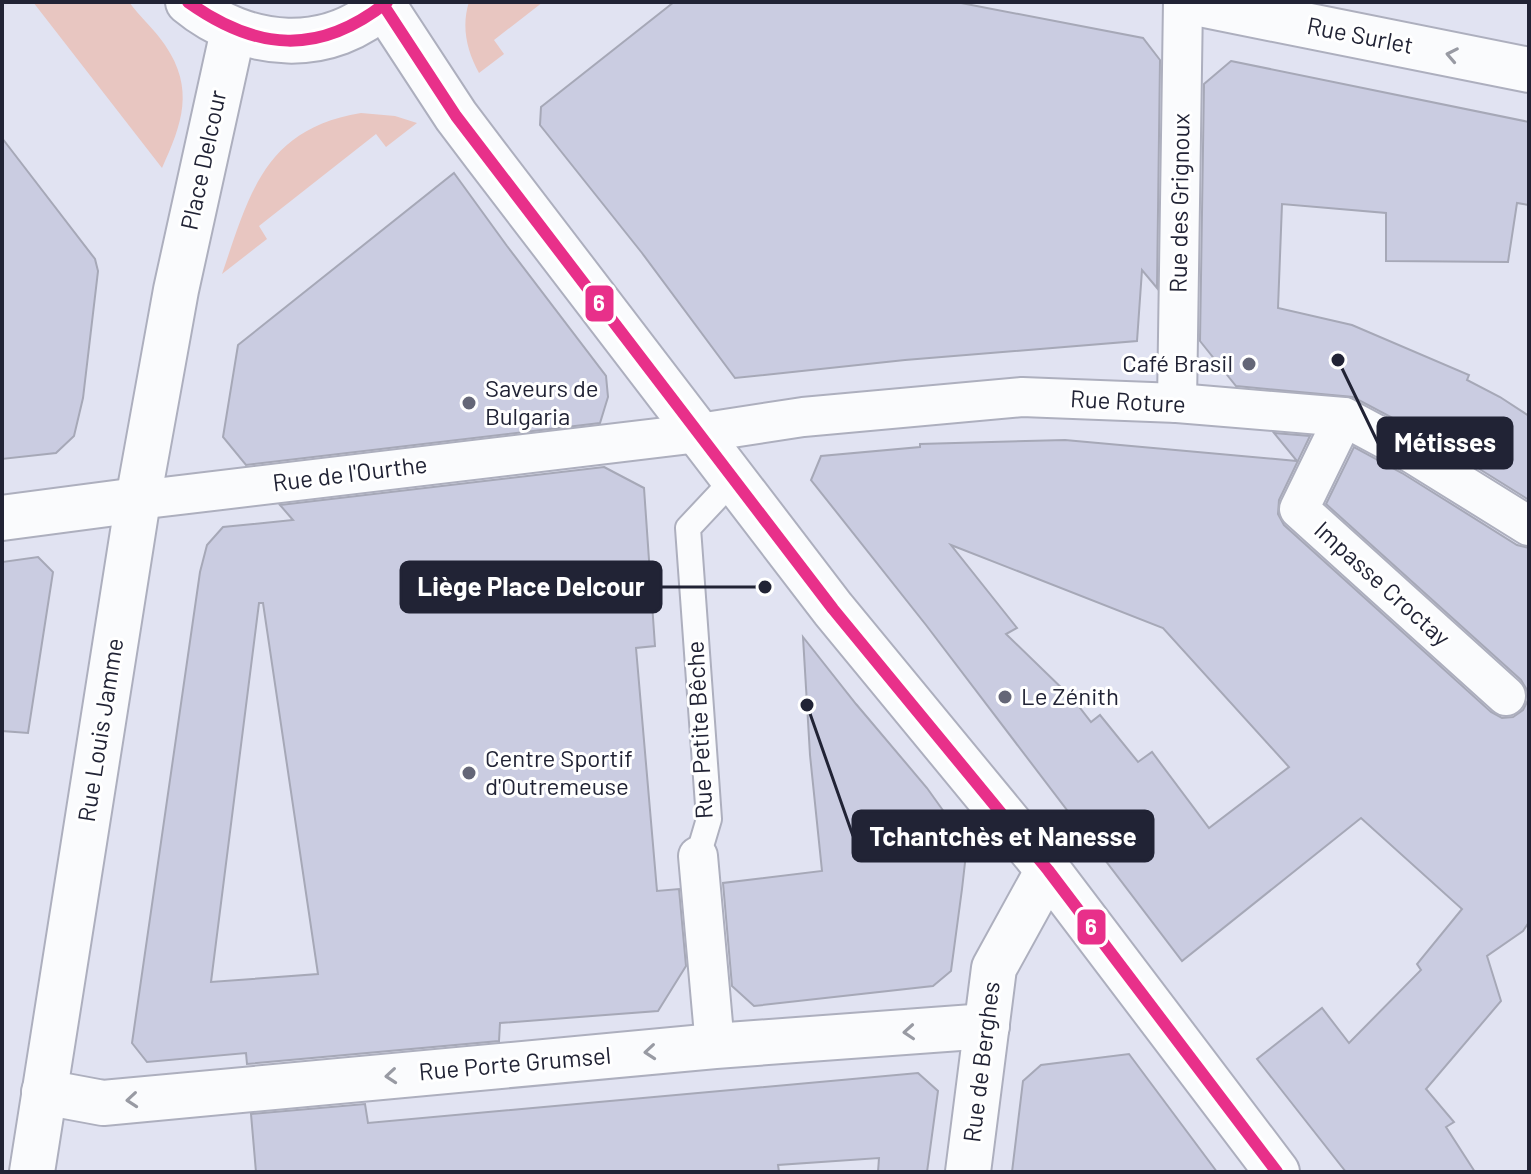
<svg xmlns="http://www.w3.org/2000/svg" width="1531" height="1174" viewBox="0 0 1531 1174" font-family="Barlow,sans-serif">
	<rect width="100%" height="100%" fill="#e1e3f2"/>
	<g fill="#e8c6c1">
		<path d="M33 2H129C140 17 155 30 165 45 195 89 182 124 162 168Z"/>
		<path d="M469 2H543L494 40 504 54 479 73C467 51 461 27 469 2Z"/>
		<path d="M361 113 395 116 417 123 386 147 376 134 259 226 267 239 222 274C250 192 265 129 361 113Z"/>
	</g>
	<g fill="#cacce1" stroke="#a6a8b7" stroke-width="2" fill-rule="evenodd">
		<path d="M674 2H956L1143 38 1160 60 1157 288 1142 270 1137 341 905 360 735 378 642 253 540 125 541 107Z"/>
		<path d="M1231 61 1529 122V205L1517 203 1508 262 1386 261V213L1282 204 1278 308 1352 325 1469 375 1467 380 1500 397 1529 416V500L1425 435 1353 397 1236 386 1200 341 1204 84Z"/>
		<path d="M2 138 95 259 98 271 83 398 74 436 56 453 2 459Z"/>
		<path d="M454 173 507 246 606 376 608 397 600 423 246 465 223 437 238 345Z"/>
		<path d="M1274 433 1310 436 1279 500 1278 514 1284 525 1491 712 1502 718 1513 717 1523 710 1528 700 1527 690 1521 680 1326 504 1354 447 1402 473 1517 545 1529 548V922L1523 931 1487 956 1501 1001 1426 1089 1454 1122 1446 1127 1475 1172H1346L1257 1059 1322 1008 1349 1043 1421 970 1417 964 1462 909 1361 818 1182 961 926 625 811 480 821 456 920 447V444L1065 440 1297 461ZM951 545 1163 628 1289 767 1209 828 1152 752 1138 762 1100 715 1091 722 1073 699 1006 634 1017 628Z"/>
		<path d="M604 467 644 488 655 646 636 648 657 891 679 889 686 966 658 1011 500 1023 499 1041 247 1064 246 1053 147 1062 132 1043 200 572 207 545 223 527 293 520 280 505ZM259 603H263L318 974 211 982Z"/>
		<path d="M38 557 53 572 28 733 2 731V562Z"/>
		<path d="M803 637 856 704 927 788 962 837 967 845 962 889 951 971 933 986 754 1006 732 986 723 883 822 871 810 755Z"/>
		<path d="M1129 1054 1217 1172H1012L1023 1081 1041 1065Z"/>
		<path d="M918 1073 938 1091 927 1172H878L879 1158 778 1165 779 1172H256L251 1114 365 1104 368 1123Z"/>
	</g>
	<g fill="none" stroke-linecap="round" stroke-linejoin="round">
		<defs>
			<path id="service" d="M698 856 709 819 688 528 734 479"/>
			<g id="pedestrian">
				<path d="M1177 403 1183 2"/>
				<path d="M1344 417 1299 509 1506 696"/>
				<path d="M138 500 699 433 803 417 1022 397 1177 403 1344 417 1413 454 1529 526"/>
				<path d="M698 856 715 1046"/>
			</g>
			<g id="minor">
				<path d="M384 6 456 116 487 157 833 609 1048 870 1277 1172"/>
				<path d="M2 518 138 500"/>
				<path d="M44 1092 103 1103 715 1046 987 1026"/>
				<path d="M968 1172 994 968 1048 870"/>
			</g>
			<g id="tertiary">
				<path d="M188 2C246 50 330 57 387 2"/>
				<path d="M1190 2 1529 70"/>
				<path d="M32 1172 138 500 176 290 233 31"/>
			</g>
		</defs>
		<use href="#service" stroke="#adafbe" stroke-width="28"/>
		<use href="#pedestrian" stroke="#adafbe" stroke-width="42"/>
		<use href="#minor" stroke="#adafbe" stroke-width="48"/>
		<use href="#tertiary" stroke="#adafbe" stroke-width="48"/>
		<use href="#service" stroke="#fafbfd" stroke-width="24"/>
		<use href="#pedestrian" stroke="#fafbfd" stroke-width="38"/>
		<use href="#minor" stroke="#fafbfd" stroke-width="44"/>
		<use href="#tertiary" stroke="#fafbfd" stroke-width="44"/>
		<defs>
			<g id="bus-1">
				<path d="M188 2C257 51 319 56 387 2"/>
				<path d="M384 6 456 116 833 609 1048 870 1277 1172"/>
			</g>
		</defs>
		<use href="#bus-1" stroke="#fff" stroke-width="18"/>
		<use href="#bus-1" stroke="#e8308a" stroke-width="12"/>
	</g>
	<defs><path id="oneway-chevron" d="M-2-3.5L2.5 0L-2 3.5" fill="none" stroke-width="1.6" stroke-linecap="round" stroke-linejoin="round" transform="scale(2)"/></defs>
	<g stroke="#989aa3">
		<use href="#oneway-chevron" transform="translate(1452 55) rotate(-169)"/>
		<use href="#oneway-chevron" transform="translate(909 1032) rotate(176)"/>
		<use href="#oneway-chevron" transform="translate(650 1052) rotate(175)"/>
		<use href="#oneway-chevron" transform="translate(391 1076) rotate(175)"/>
		<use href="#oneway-chevron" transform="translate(132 1100) rotate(175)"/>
	</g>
	<g fill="#646677" stroke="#fff" stroke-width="3">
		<circle cx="1249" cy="364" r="8"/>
		<circle cx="469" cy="403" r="8"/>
		<circle cx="1005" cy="697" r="8"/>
		<circle cx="469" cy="773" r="8"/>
	</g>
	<g text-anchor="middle" stroke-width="6" stroke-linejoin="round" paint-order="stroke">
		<g font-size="24" fill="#212335" stroke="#fff">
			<text transform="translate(1360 36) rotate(11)" y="8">Rue Surlet</text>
			<text transform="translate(204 160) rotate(-78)" y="8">Place Delcour</text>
			<text transform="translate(1180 203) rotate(-89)" y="8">Rue des Grignoux</text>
			<text transform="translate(1128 402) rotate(3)" y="8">Rue Roture</text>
			<text transform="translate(350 474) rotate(-7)" y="8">Rue de l'Ourthe</text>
			<text transform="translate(1382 584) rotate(42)" y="8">Impasse Croctay</text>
			<text transform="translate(101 730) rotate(-81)" y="8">Rue Louis Jamme</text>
			<text transform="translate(700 730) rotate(-93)" y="8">Rue Petite Bêche</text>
			<text transform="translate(982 1062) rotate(-83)" y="8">Rue de Berghes</text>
			<text transform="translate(515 1064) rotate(-5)" y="8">Rue Porte Grumsel</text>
		</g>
		<g font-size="24" fill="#212335" stroke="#fff" text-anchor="start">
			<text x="1233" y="372" text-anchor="end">Café Brasil</text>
			<text x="485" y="397">Saveurs de<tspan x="485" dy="28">Bulgaria</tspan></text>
			<text x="1021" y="705">Le Zénith</text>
			<text x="485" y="767">Centre Sportif<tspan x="485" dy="28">d'Outremeuse</tspan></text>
		</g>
	</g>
	<path fill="none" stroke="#212335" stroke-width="3" d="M1338 360L1378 443M765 587L661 587M807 705L853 836"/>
	<g fill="#212335" stroke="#fff" stroke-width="3">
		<circle cx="1338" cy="360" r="8"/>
		<circle cx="765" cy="587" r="8"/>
		<circle cx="807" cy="705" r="8"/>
	</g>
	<g fill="#212335" stroke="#212335" stroke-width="3">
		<rect x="1378" y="418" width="134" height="50" rx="8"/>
		<rect x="401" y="562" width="260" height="50" rx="8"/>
		<rect x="853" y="811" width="300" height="50" rx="8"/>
	</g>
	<g font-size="26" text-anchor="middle" font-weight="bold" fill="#fff">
		<text x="1445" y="452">Métisses</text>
		<text x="531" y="596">Liège Place Delcour</text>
		<text x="1003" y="846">Tchantchès et Nanesse</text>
	</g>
	<g stroke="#fff" stroke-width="3">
		<rect x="584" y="284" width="31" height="39" rx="8" fill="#e8308a"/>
		<rect x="1076" y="908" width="31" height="38" rx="8" fill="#e8308a"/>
	</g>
	<g font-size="22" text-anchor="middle" font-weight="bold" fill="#fff">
		<text x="599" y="311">6</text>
		<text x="1091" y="935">6</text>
	</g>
	<rect width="1531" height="1174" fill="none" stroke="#212335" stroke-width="8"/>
</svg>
